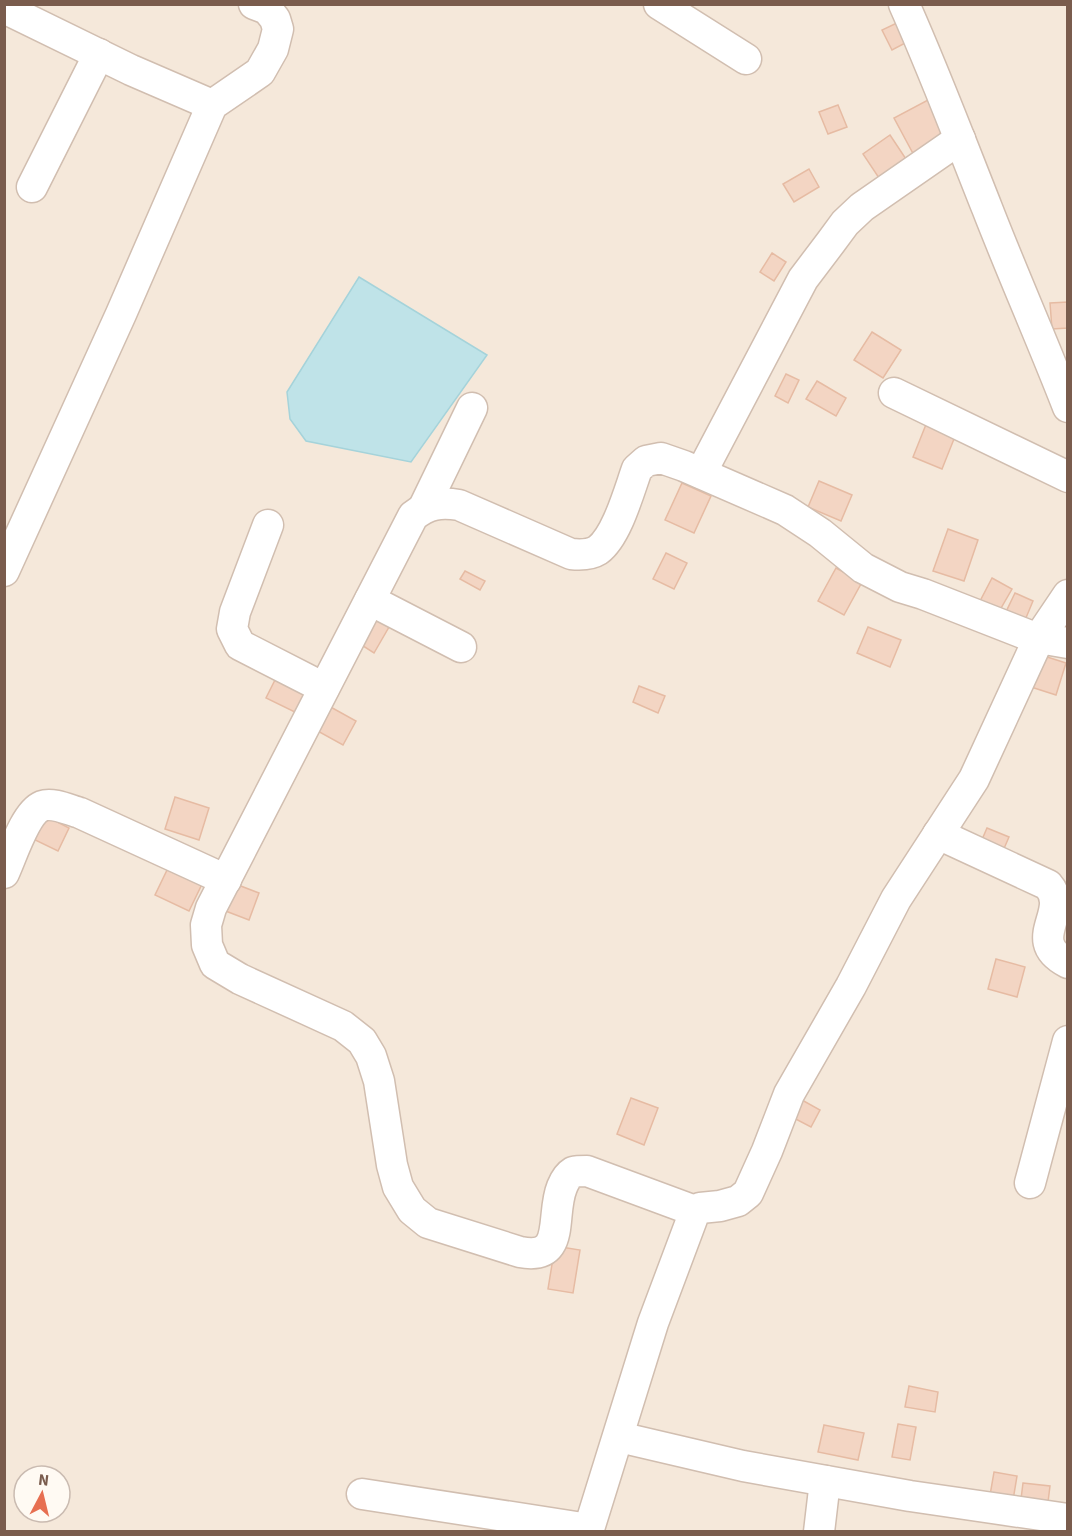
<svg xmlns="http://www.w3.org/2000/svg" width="1072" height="1536" viewBox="0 0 1072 1536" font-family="'Source Sans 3',sans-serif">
	<rect width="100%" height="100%" fill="#fdf6ec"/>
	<path fill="#f5e8da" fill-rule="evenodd" d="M5 5H1067V1531L5 1532ZM24 1476H60V1512H24Z"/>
	<path fill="#bfe3e8" stroke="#a5d3da" stroke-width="1.5" d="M359 277 487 355 411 462 306 441 290 419 287 392Z"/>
	<g fill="#f3d5c3" stroke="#e6bba3" stroke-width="1.5">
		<path d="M901 21 911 40 892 50 882 30Z"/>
		<path d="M928 100 950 141 916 159 894 118Z"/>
		<path d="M838 105 847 127 828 134 819 112Z"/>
		<path d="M890 135 908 162 881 181 863 154Z"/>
		<path d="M809 169 819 187 794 202 783 184Z"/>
		<path d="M772 253 786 262 774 281 760 272Z"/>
		<path d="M1068 302V328L1052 329 1050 303Z"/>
		<path d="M872 332 901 350 883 378 854 360Z"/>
		<path d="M786 374 799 380 788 403 775 396Z"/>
		<path d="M817 381 846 398 836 416 806 399Z"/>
		<path d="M927 422 956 434 942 469 913 457Z"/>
		<path d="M819 481 852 495 841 521 808 507Z"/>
		<path d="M682 483 711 496 694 533 665 520Z"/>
		<path d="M948 529 978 540 964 581 933 571Z"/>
		<path d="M666 553 687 563 674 589 653 579Z"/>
		<path d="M836 568 862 582 844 615 818 601Z"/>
		<path d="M465 571 485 581 480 590 460 579Z"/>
		<path d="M992 578 1012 589 997 615 978 605Z"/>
		<path d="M1015 593 1033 601 1023 625 1004 616Z"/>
		<path d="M375 619 389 627 374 653 360 644Z"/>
		<path d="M868 627 901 640 890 667 857 653Z"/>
		<path d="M1041 655 1066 663 1056 695 1031 687Z"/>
		<path d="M278 674 315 693 303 716 266 698Z"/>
		<path d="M639 686 665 696 658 713 633 702Z"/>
		<path d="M327 705 356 721 343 745 314 729Z"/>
		<path d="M175 797 209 808 199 840 165 829Z"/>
		<path d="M42 814 69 828 58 851 31 838Z"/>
		<path d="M987 828 1009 837 999 860 977 851Z"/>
		<path d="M169 866 203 882 189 911 155 895Z"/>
		<path d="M233 883 259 893 249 920 223 910Z"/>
		<path d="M996 959 1025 967 1017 997 988 989Z"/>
		<path d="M793 1095 820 1110 811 1127 784 1113Z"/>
		<path d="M631 1098 658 1108 644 1145 617 1134Z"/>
		<path d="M555 1246 580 1250 573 1293 548 1289Z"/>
		<path d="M909 1386 938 1392 935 1412 905 1407Z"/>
		<path d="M898 1424 916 1427 910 1460 892 1457Z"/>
		<path d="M824 1425 864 1433 858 1460 818 1452Z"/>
		<path d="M994 1472 1017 1476 1012 1506 989 1501Z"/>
		<path d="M1023 1483 1050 1486 1047 1510 1020 1507Z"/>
	</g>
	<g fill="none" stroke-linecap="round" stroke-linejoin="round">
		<defs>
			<g id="minor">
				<path d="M659 4 746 59"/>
				<path d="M904 4C934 71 960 140 987 208 1013 275 1042 340 1068 407"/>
				<path d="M4 8 131 70 212 105"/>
				<path d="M32 187 99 54"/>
				<path d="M894 393 1068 477"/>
				<path d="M701 473 803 279 831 242 845 223 862 207 960 139"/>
				<path d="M424 507 472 408"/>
				<path d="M268 525 235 612 232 629 240 645 324 688"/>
				<path d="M4 571 121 314 212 105 260 72 273 49 278 29 275 19 267 9 254 4"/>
				<path d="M370 600 461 647"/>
				<path d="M938 834 1048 885C1072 912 1023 940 1068 963"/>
				<path d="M4 873C12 856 25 813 42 806 53 802 69 810 80 813L226 880"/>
				<path d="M1030 1183 1068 1041"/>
				<path d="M695 1211 587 1171C583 1171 577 1171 573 1172 568 1175 564 1182 562 1187 550 1216 567 1261 520 1252L428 1223 412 1210 398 1187 392 1165 379 1081 371 1056 362 1041 343 1026 240 979 215 964 207 945 206 925 211 908 413 516C428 504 440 502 459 505L571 554C580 555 590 555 598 550 617 536 629 491 637 469L646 461 661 458 684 466 785 510 820 533 863 568 900 587 923 594 1033 637 1068 643"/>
				<path d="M619 1437 743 1466 910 1496 1068 1519"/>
				<path d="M362 1494 589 1529"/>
				<path d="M588 1532 653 1323 695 1211 700 1208 720 1206 738 1201 748 1193 767 1151 789 1094 851 986 896 899 974 779 1039 638 1068 595"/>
				<path d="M819 1532 825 1481"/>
			</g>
		</defs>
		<use href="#minor" stroke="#d1beb0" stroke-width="33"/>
		<use href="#minor" stroke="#fff" stroke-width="30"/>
	</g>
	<rect width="1072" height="1536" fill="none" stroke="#7a5c4d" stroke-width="12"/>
	<g transform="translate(42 1494) rotate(7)"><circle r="28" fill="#fffaf3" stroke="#cabbb1" stroke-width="1.5"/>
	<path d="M0-4.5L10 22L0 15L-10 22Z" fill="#e76f51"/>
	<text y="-9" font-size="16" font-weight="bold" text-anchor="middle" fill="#7a5c4d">N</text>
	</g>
</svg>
